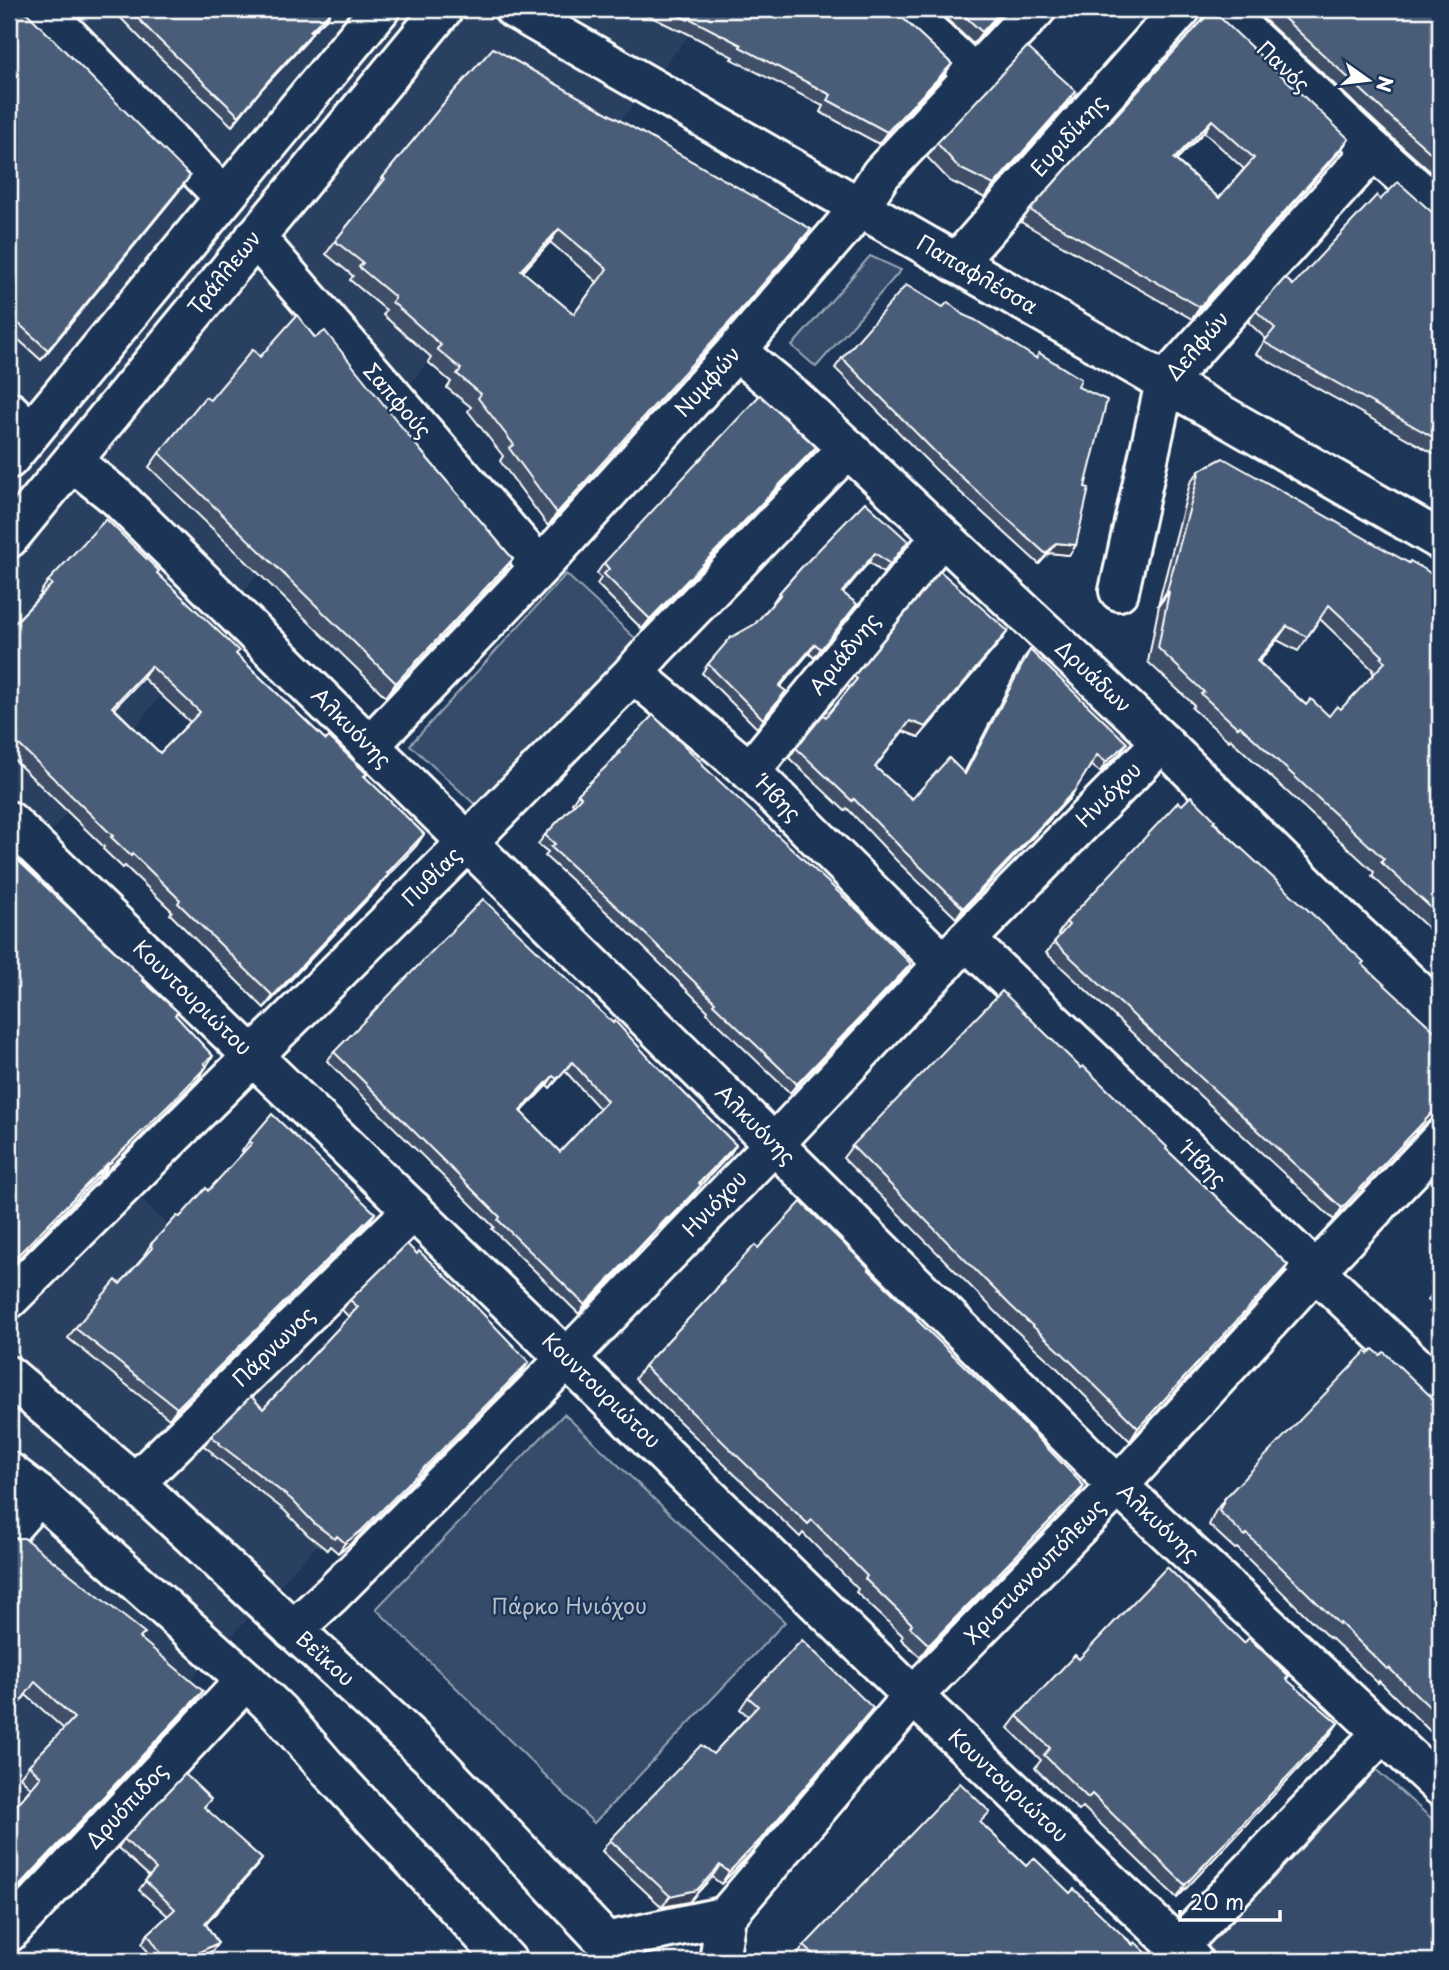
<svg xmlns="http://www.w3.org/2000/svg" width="1449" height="1970" viewBox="0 0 1449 1970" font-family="'Playpen Sans',sans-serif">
	<rect width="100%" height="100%" fill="#1d3557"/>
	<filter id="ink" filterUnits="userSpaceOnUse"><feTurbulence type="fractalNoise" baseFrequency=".0143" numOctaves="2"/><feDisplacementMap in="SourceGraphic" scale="14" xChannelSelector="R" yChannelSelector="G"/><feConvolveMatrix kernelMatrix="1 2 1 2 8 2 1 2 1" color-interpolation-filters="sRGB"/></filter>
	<g filter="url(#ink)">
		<g fill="#2a4161">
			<path d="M9 9H710L9 885Z"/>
			<path d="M9 1065 399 1458 22 1859 9 1846Z"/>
		</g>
		<g fill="#364b69" stroke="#9aa5b4" stroke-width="2">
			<path d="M870 256 901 270 816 367 792 346Z"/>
			<path d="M566 574 637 640 481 810 410 745Z"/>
			<path d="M564 1414 785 1622 594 1823 376 1609Z"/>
			<path d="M1372 1766 1440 1826V1961H1210L1197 1950Z"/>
		</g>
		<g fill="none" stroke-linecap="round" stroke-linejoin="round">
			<defs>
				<g id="street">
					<path d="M42 9 224 197"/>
					<path d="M904 9 974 74"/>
					<path d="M1221 9 1373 150 1440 209"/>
					<path d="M255 237 539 566"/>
					<path d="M956 263 1181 9"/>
					<path d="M736 351 796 400 1104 687 1162 742 1342 920 1440 1012"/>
					<path d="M9 411 31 432"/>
					<path d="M73 462 118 498 774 1144 1118 1486 1440 1786"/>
					<path d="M1119 591 1165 382 1373 150"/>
					<path d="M633 673 750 771 944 964"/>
					<path d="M369 746 553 553 736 351 841 230 860 206 881 174 1036 9"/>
					<path d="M750 771 941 537"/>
					<path d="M9 821 566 1358 913 1696 1193 1961"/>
					<path d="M966 940 1440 1389"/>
					<path d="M9 1299 468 842 633 673 654 649 848 448"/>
					<path d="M135 1483 413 1210"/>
					<path d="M9 1529 39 1495"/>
					<path d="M293 1630 332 1594 534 1392 774 1144 966 940 1162 742"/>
					<path d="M9 1932 246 1680"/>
					<path d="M605 1942 726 1916"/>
					<path d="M1178 1947 1383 1732"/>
					<path d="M719 1961 726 1916 913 1696 1118 1486 1315 1271 1440 1140"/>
				</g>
				<g id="secondary">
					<path d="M514 9 1440 540"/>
					<path d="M9 459 380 9"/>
					<path d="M9 538 443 9"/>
				</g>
				<g id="primary">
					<path d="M9 1376 135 1483 431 1757 624 1961"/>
					<path d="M9 1472 39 1495 246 1680 279 1712 329 1770 507 1961"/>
				</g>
			</defs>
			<use href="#street" stroke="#fff" stroke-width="44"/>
			<use href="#secondary" stroke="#fff" stroke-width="44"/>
			<use href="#primary" stroke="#fff" stroke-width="44"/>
			<use href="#street" stroke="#1d3557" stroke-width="38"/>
			<use href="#secondary" stroke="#1d3557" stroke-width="38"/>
			<use href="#primary" stroke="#1d3557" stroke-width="38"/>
		</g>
		<g fill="#405068" stroke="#fff" stroke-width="2" fill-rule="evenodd">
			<path d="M9 9 190 176 183 186 41 360 9 331Z"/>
			<path d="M112 9H333L326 19 312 32 305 43 261 90 232 126 148 46Z"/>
			<path d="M639 9H895L897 13 952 64 943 76 879 144 820 112 823 106 731 59 733 57 681 30 680 31 645 14 646 13Z"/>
			<path d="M936 9H1006L973 44Z"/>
			<path d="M1253 9H1440V180L1388 134Z"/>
			<path d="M1212 10 1341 150 1192 319 1021 222 1030 210ZM1204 132 1244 169 1219 198 1176 160Z"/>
			<path d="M1067 104 985 198 950 181 927 157 937 143Z"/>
			<path d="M383 177 802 242 720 336 548 526 500 461 503 456 468 411 471 407 447 388 451 382 428 362 431 357 383 315 386 310 350 280 353 276 326 254 335 241 375 192 374 190ZM550 242 597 282 574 314 523 272Z"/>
			<path d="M1380 200 1434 214 1440 217V457L1256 354 1266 339 1248 322 1256 311 1293 285Z"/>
			<path d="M943 307 963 315 1078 387 1085 487 1076 545 1069 555 1049 553 1039 564 937 471 835 368 842 358Z"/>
			<path d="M315 338 421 451 513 559 503 573 386 697 149 467 159 453 260 357Z"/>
			<path d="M816 447 809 457 642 629 597 584 601 578 597 573 604 563Z"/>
			<path d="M1200 470 1440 581V939L1372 876 1374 872 1230 739 1229 741 1192 708 1194 705 1148 662 1159 605H1158L1190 483ZM1320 619 1373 670 1372 671 1374 674 1341 709 1329 716 1306 705 1259 662 1277 640 1298 651Z"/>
			<path d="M908 541 883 573 869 562 843 593 851 613 814 658 809 653 780 687V700L757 728 702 673 708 664 755 624 774 602H773L779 593 801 568Z"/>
			<path d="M157 573 237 655 326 740 367 774 365 777 424 834 416 846 389 874 380 886 264 1008 170 914 172 911 125 866 123 868 103 849 104 847 9 755V629L42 594 40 593 48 581ZM143 678 190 722 160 753 114 708Z"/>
			<path d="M1008 631 1001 641 919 737 903 731 875 767 912 799 964 773 1023 659 1030 650 1120 753 1100 772 1091 765 1069 799 956 918 897 861 847 808 845 811 789 758 796 748 826 717 850 688 847 686 854 676Z"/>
			<path d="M618 752 702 766 905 973 790 1093 707 1013 708 1011 623 927 545 856 548 852 538 844 545 835 574 805 572 803 578 794 612 761Z"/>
			<path d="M1182 805 1213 823 1401 1001 1440 1036V1119H1433L1424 1125 1334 1220 1046 953 1060 936 1058 934 1066 922Z"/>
			<path d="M9 852 142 980 213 1056 198 1079 100 1178 98 1177 9 1268Z"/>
			<path d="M334 1052 651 1060 736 1145 730 1154 701 1185 694 1194 673 1216 661 1229 660 1228 579 1314 492 1229 494 1227 327 1061ZM565 1071 600 1109 560 1152 521 1112 547 1085 550 1088Z"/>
			<path d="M249 1141 375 1213 368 1223 169 1419 68 1338 75 1328 120 1284 145 1256 144 1255 151 1244 208 1191 244 1152 242 1151Z"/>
			<path d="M852 1146 1166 1149 1288 1265 1280 1277 1130 1441 1056 1367 1002 1318 843 1158Z"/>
			<path d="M758 1248 868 1269 917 1320 1084 1486 1076 1498 920 1657 901 1639 903 1636 856 1592 858 1589 803 1533 800 1537 635 1379 644 1366 714 1292 723 1279Z"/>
			<path d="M1440 1270V1322L1430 1312 1434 1306 1428 1300 1436 1288 1431 1283Z"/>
			<path d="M350 1300 522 1372 354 1541 338 1553 330 1546 327 1550 308 1535 284 1510 212 1454 213 1453 204 1446 211 1436 263 1409 349 1317 342 1310Z"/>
			<path d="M1368 1354 1380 1355 1440 1405V1741L1379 1681 1378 1683 1330 1637 1329 1638 1237 1548 1235 1549 1209 1525 1215 1512 1225 1498Z"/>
			<path d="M9 1536 140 1639 194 1703 9 1900V1814L31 1788 20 1777 29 1765 64 1729 26 1695 9 1717Z"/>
			<path d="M1244 1643 1289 1676 1286 1680 1338 1723 1329 1736 1177 1898 1083 1807 1079 1811 1035 1768 1041 1760 1008 1728 1017 1716 1079 1659Z"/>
			<path d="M748 1697 865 1719 752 1852 721 1884 712 1877 689 1902 662 1907 602 1851 610 1840 713 1754 748 1716 740 1709Z"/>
			<path d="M204 1808 262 1859 256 1867 206 1924 218 1943 212 1951 198 1958V1961H154L142 1943 148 1934 168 1916 139 1890 149 1876 118 1848 124 1839Z"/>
			<path d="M982 1824 1026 1866 1070 1893 1155 1961H801L796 1957 804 1946Z"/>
		</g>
		<g fill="#344155" stroke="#fff" stroke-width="2">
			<path d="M333 9 326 19 302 41 310 31Z"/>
			<path d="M1003 9H1006L973 44 982 32Z"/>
			<path d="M312 33 305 43 261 90 232 126 269 80Z"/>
			<path d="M952 64 943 76 879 144 887 132Z"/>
			<path d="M1076 91 1067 104 985 198 994 185Z"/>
			<path d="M1212 120 1204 132 1166 170 1174 159Z"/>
			<path d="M1349 139 1341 150 1192 319 1200 307Z"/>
			<path d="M190 176 183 186 41 360 48 350Z"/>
			<path d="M559 229 550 242 511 284 521 270Z"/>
			<path d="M811 229 802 242 720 336 548 526 557 513Z"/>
			<path d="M816 447 809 457 642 629 650 619Z"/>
			<path d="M1056 543 1076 545 1069 555 1049 553 1039 564Z"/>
			<path d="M875 553 869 562 836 601 842 592Z"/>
			<path d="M513 559 503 573 386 697 396 683Z"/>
			<path d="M1167 591 1169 592 1159 605H1158Z"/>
			<path d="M857 604 851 613 814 658 821 649Z"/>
			<path d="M1287 626 1277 640 1248 674 1257 661Z"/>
			<path d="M1008 631 1001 641 919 737 903 731 868 777 910 721Z"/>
			<path d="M815 644 809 653 773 695 779 686Z"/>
			<path d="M151 666 143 678 104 719 112 707Z"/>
			<path d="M1127 743 1120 753 1100 772 1106 762Z"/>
			<path d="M1076 789 1069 799 956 918 963 908Z"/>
			<path d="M424 834 416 846 379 885 387 873Z"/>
			<path d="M389 874 380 886 264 1008 273 996Z"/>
			<path d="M911 964 905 973 790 1093 797 1084Z"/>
			<path d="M572 1062 565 1071 550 1088 557 1079Z"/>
			<path d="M207 1066 198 1079 100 1178 109 1164Z"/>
			<path d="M553 1076 547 1085 513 1121 520 1111Z"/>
			<path d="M1440 1108V1119H1433L1424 1125 1334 1220 1342 1208 1432 1113Z"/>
			<path d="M736 1145 730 1154 693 1193 699 1183Z"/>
			<path d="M108 1163 98 1177 9 1268V1264Z"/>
			<path d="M701 1185 694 1194 661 1229 668 1219Z"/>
			<path d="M375 1213 368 1223 169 1419 177 1408Z"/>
			<path d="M667 1218 660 1228 579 1314 585 1305Z"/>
			<path d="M1288 1265 1280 1277 1130 1441 1138 1428Z"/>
			<path d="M529 1362 522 1372 354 1541 338 1553 345 1543Z"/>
			<path d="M1084 1486 1076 1498 920 1657 929 1645Z"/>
			<path d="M203 1691 194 1703 9 1900V1897Z"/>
			<path d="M873 1708 865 1719 752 1852 721 1884 729 1872Z"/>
			<path d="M1338 1723 1329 1736 1177 1898 1185 1885Z"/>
			<path d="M262 1859 256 1867 199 1932 205 1923Z"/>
			<path d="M720 1865 712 1877 689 1902 662 1907 670 1896Z"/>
			<path d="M218 1943 212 1951 191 1961 197 1953Z"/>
		</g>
		<g fill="#4a5d79" stroke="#fff" stroke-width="2" fill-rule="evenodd">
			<path d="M9 9H23L190 176 48 350 9 315Z"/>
			<path d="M129 9H333L310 31 312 33 269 80 239 116 155 36Z"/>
			<path d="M666 9H895L897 13 952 64 887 132 828 100 831 95 740 47 741 45 689 18 688 20Z"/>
			<path d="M957 9H1003L982 32Z"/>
			<path d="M1274 9H1440V161L1396 122Z"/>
			<path d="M1212 10 1349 139 1200 307 1030 210 1108 122 1109 123ZM1212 120 1254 158 1219 198 1174 159Z"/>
			<path d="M1027 47 1076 91 994 185 959 168 937 143Z"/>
			<path d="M493 48 811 229 729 323 557 513 509 448 514 445 478 398 481 394 457 374 461 369 437 349 441 345 392 302 395 297 359 267 363 263 335 241 385 179 383 177 448 98ZM559 229 607 269 574 314 521 270Z"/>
			<path d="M1398 182 1434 214 1440 217V441L1264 342 1275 328 1256 311 1285 278 1293 285 1377 195 1380 200Z"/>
			<path d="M906 285 943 307 948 302 963 315 975 320 1036 358 1039 353 1081 379 1078 387 1107 400 1085 487 1089 488 1076 545 1056 543 1046 554 944 461 842 358Z"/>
			<path d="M297 315 315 338 325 331 421 451 513 559 396 683 159 453 205 397 210 400 253 349 260 357Z"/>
			<path d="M760 395 816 447 650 619 604 574 609 569 604 563Z"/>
			<path d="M1223 458 1409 563 1410 561 1426 570 1440 581V916L1381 862 1384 859 1240 726 1238 728 1201 694 1204 692 1158 648 1169 592 1167 591 1200 470ZM1329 605 1383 656 1381 658 1385 662 1341 709 1337 706 1329 716 1311 699 1306 705 1257 661 1287 626 1307 637Z"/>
			<path d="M865 502 908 541 890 564 875 553 842 592 857 604 821 649 815 644 779 686 786 691 763 719 708 664 730 638 755 624 781 594 779 593 801 568Z"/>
			<path d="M106 519 159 571 157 573 239 651 236 654 326 740 329 737 367 774 364 776 424 834 387 873 389 874 273 996 178 903 180 900 133 854 131 856 111 837 113 836 9 735V629L52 584 48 581ZM151 666 200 712 160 753 112 707Z"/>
			<path d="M940 571 1008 631 926 727 910 721 875 767 912 799 949 758 965 774 1030 650 1127 743 1106 762 1097 755 1076 789 963 908 904 851 854 799 852 801 796 748 823 715 826 717 857 679 854 676Z"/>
			<path d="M653 715 703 764 702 765 861 913 911 964 797 1084 713 1004 715 1002 629 918 551 847 555 844 545 835 581 797 578 794 620 753 618 752Z"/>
			<path d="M1191 796 1215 820 1213 822 1364 962 1362 964 1440 1036V1108L1432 1113 1342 1208 1054 942 1069 925 1066 922 1178 802 1182 805Z"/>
			<path d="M9 852 143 978 142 980 178 1012 175 1015 213 1056 204 1063 207 1066 172 1102 109 1164 108 1163 9 1264Z"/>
			<path d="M483 899 613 1023 615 1021 651 1060 736 1145 699 1183 701 1185 680 1207 668 1219 667 1218 585 1305 498 1220 500 1217 334 1052ZM572 1062 607 1101 560 1152 520 1111 553 1076 557 1079Z"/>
			<path d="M1002 991 1081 1068 1083 1066 1167 1147 1166 1149 1288 1265 1138 1428 1064 1355 1011 1306 852 1146Z"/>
			<path d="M272 1114 375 1213 177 1408 75 1328 116 1280 120 1284 152 1248 151 1244 177 1216 180 1217 206 1188 208 1191 252 1143 249 1141Z"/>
			<path d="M801 1202 869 1268 868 1269 918 1318 917 1320 1026 1426 1084 1486 929 1645 910 1627 912 1624 865 1579 867 1576 812 1520 808 1524 644 1366 724 1281 723 1279 755 1245 758 1248Z"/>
			<path d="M407 1244 417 1254 419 1251 464 1294 529 1362 361 1531 345 1543 337 1536 335 1539 315 1524 291 1499 219 1444 220 1443 211 1436 251 1396 263 1409 358 1307 350 1300Z"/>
			<path d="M1373 1349 1380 1355 1384 1352 1440 1405V1717L1389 1668 1387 1669 1340 1623 1339 1624 1247 1534 1245 1536 1219 1511 1225 1498 1366 1351 1368 1354Z"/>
			<path d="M9 1536 13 1538H24L145 1633 140 1638 203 1691 9 1897V1814L41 1777 29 1765 74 1718 35 1682 9 1717Z"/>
			<path d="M1167 1567 1244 1643 1249 1638 1289 1676 1286 1679 1338 1723 1185 1885 1092 1794 1088 1798 1044 1755 1050 1748 1017 1716 1075 1655 1079 1659Z"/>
			<path d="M802 1640 873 1708 760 1840 729 1872 720 1865 697 1890 670 1896 610 1840 701 1745 713 1754 758 1706 748 1697Z"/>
			<path d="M185 1774 211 1799 204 1807 262 1859 205 1923 218 1943 197 1953 198 1961H166L148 1934 175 1909 145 1881 156 1869 124 1839Z"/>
			<path d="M960 1783 990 1812 980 1822 1026 1866 1034 1858 1070 1893 1074 1889 1133 1945 1135 1942 1155 1961H821L804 1946Z"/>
		</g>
	</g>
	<g text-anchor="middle" stroke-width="5" stroke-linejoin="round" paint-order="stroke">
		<g font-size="21" fill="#fff" stroke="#1d3557">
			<text transform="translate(1283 67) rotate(43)" y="7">Πανός</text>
			<text transform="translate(1069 136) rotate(-48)" y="7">Ευριδίκης</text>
			<text transform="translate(225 273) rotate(-51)" y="7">Τράλλεων</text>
			<text transform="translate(977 275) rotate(30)" y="7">Παπαφλέσσα</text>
			<text transform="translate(1198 346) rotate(-49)" y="7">Δελφών</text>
			<text transform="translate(708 382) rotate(-48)" y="7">Νυμφών</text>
			<text transform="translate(397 401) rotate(49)" y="7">Σαπφούς</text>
			<text transform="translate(845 654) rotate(-51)" y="7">Αριάδνης</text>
			<text transform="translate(1093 677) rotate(43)" y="7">Δρυάδων</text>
			<text transform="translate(351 728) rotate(45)" y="7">Αλκυόνης</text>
			<text transform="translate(1109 795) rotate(-45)" y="7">Ηνιόχου</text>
			<text transform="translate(778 799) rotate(45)" y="7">Ήβης</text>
			<text transform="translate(432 877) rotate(-45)" y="7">Πυθίας</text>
			<text transform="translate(192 998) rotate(44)" y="7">Κουντουριώτου</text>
			<text transform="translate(755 1125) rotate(45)" y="7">Αλκυόνης</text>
			<text transform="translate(1203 1165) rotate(44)" y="7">Ήβης</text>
			<text transform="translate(715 1204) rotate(-46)" y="7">Ηνιόχου</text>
			<text transform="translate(274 1347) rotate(-44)" y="7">Πάρνωνος</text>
			<text transform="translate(601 1391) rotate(44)" y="7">Κουντουριώτου</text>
			<text transform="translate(1158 1523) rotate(43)" y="7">Αλκυόνης</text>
			<text transform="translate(1035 1572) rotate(-46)" y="7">Χριστιανουπόλεως</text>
			<text transform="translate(325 1659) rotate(42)" y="7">Βεΐκου</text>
			<text transform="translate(1008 1786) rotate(43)" y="7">Κουντουριώτου</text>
			<text transform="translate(127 1806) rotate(-47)" y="7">Δρυόπιδος</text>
		</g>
		<g font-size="21" fill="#b9c0ca" stroke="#1d3557">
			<text x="569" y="1614">Πάρκο Ηνιόχου</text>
		</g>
	</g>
	<rect width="1449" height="1970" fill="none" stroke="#1d3557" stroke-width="35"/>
	<rect x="18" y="18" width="1414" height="1935" fill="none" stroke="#fff" stroke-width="2.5" filter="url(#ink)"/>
	<g transform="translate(1368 80) rotate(104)" stroke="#1d3557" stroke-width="5" paint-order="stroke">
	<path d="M0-5L12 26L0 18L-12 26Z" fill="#ffffff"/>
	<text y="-10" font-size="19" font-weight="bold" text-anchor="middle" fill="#ffffff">N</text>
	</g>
	<path d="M1180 1910v10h100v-10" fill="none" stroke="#ffffff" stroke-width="3.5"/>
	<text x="1190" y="1910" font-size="21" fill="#ffffff" stroke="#1d3557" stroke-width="5" paint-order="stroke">20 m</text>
</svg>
